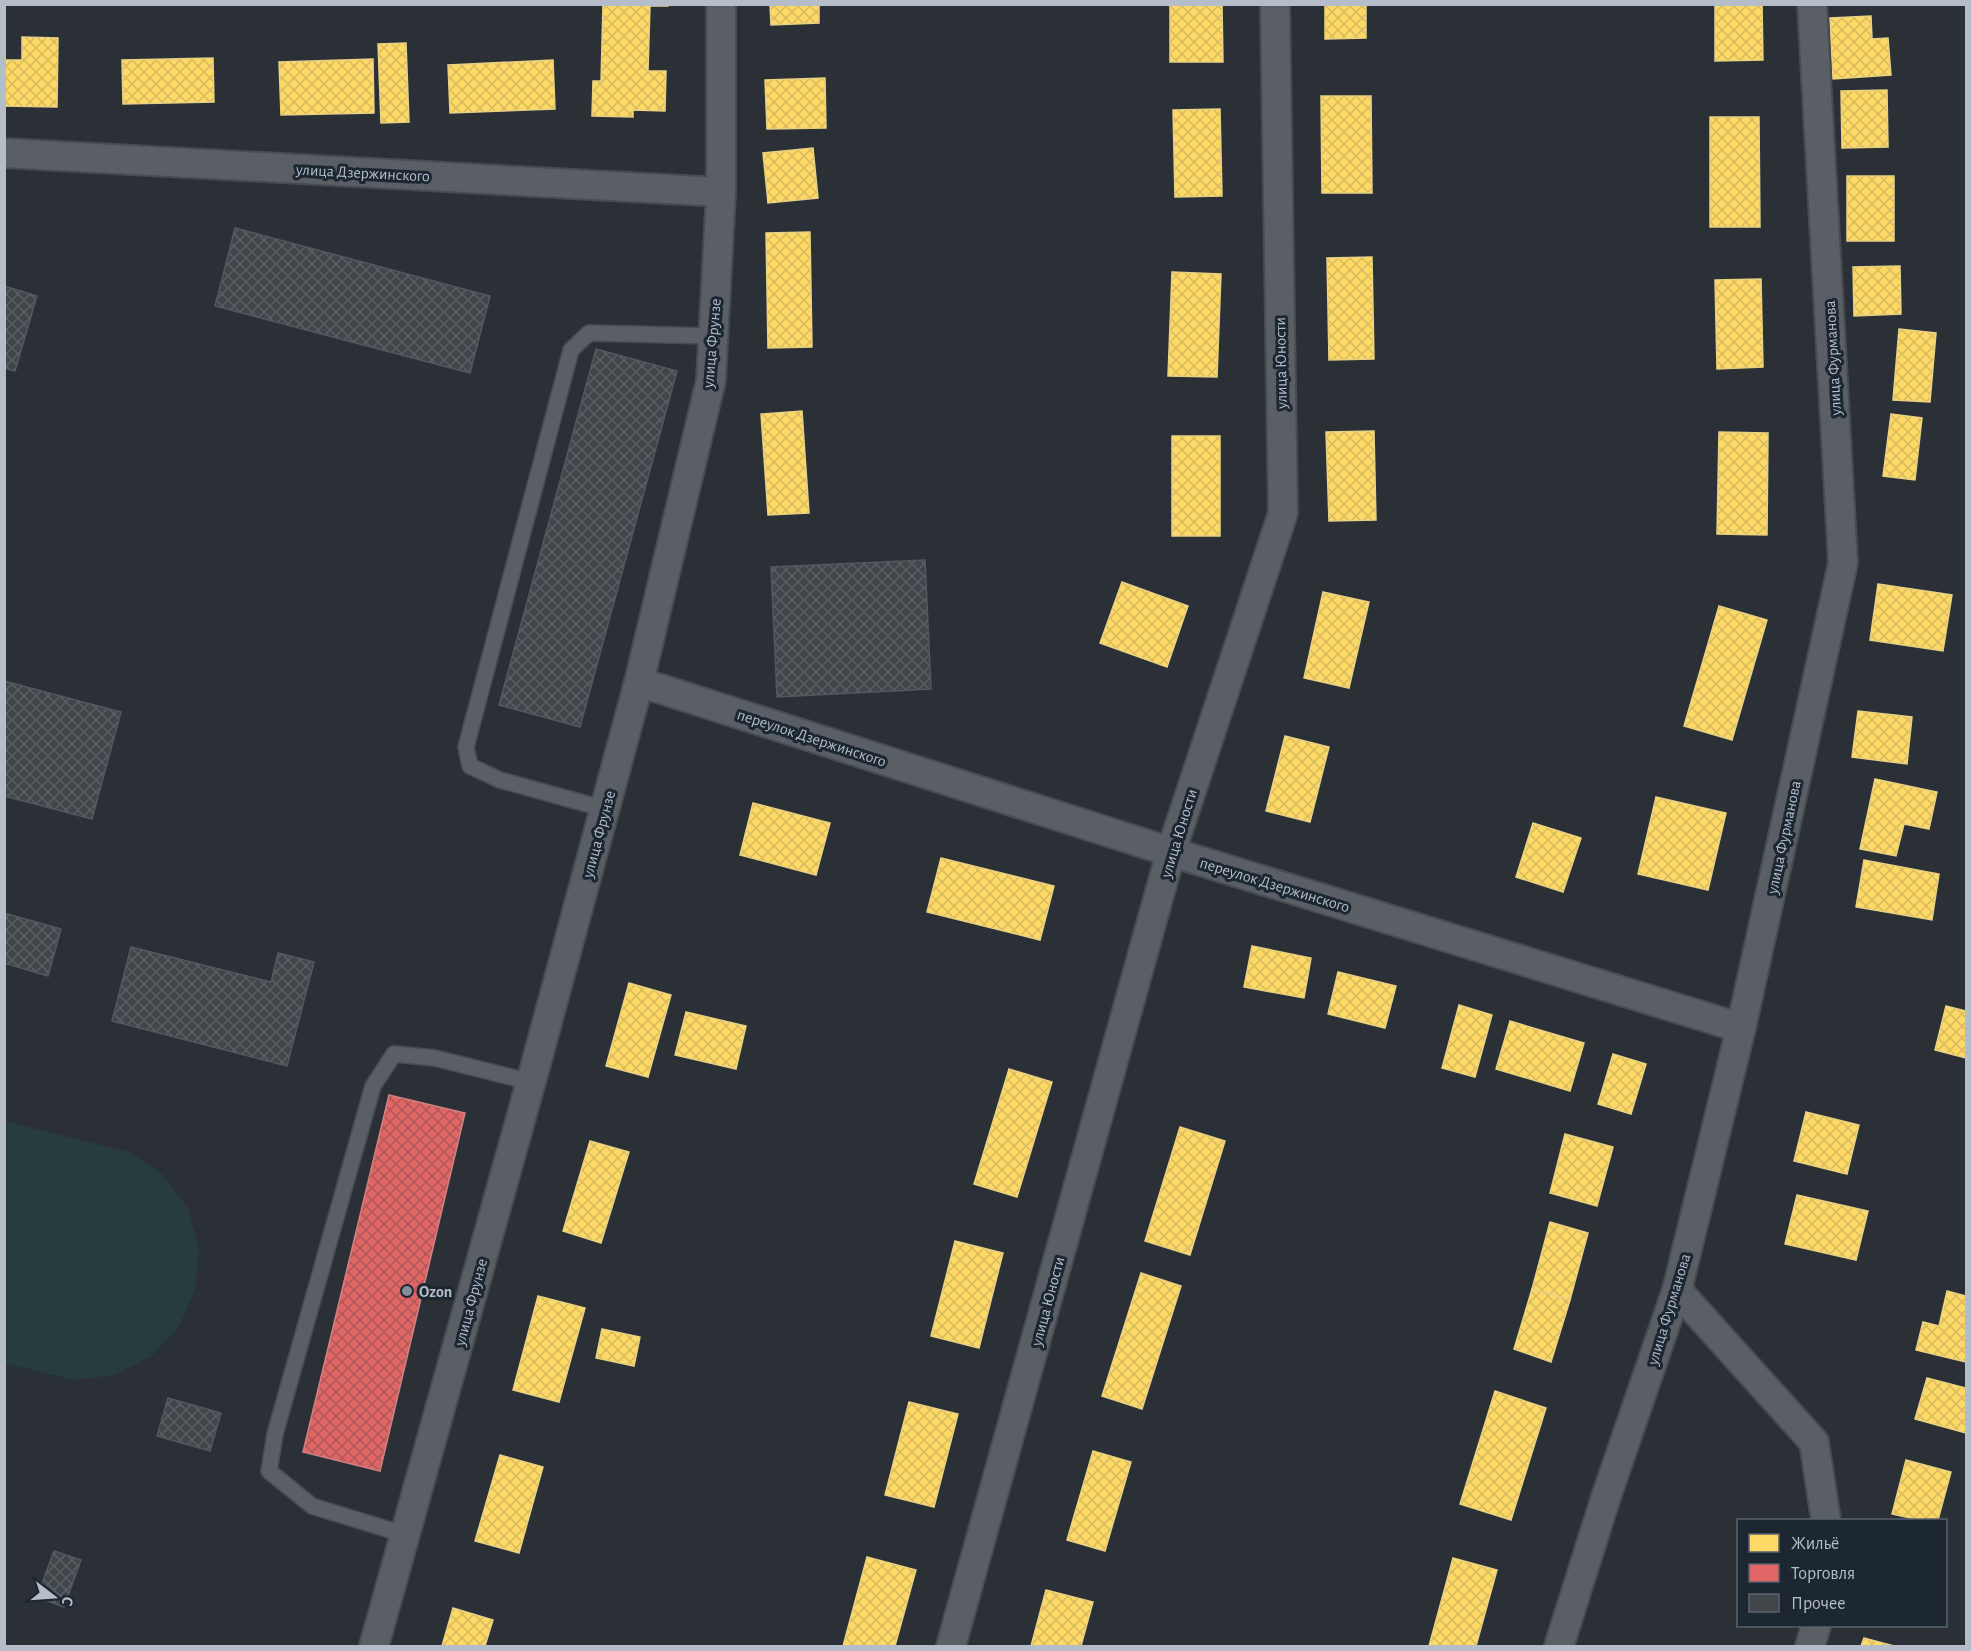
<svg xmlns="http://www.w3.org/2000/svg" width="1971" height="1651" viewBox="0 0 1971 1651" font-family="'Alegreya Sans',sans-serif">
	<defs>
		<pattern id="homes-cross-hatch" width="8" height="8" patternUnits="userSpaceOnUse" patternTransform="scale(1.5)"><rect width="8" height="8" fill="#ffd966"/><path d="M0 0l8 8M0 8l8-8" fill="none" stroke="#d7b95e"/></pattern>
		<pattern id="shops-cross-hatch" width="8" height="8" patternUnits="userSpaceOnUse" patternTransform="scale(1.5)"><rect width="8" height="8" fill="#e06666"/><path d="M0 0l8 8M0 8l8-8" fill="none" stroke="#ad5859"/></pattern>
		<pattern id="building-cross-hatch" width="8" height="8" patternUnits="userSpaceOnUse" patternTransform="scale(1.5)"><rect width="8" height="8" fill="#41464b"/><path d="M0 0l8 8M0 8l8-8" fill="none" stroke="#5a5f63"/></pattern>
	</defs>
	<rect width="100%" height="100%" fill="#2a3036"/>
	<path fill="#273d3d" d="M4 1121 129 1152 163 1175 188 1209 199 1249 195 1290 178 1328 151 1356 115 1375 74 1380 5 1363Z"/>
	<g fill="url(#homes-cross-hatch)" stroke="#e8d183" stroke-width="1.5">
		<path d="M603 4H668V6H650L648 71H666L665 111 633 110V117L592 116 593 81H601Z"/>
		<path d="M770 4H819V23L771 25Z"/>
		<path d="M1170 4H1222L1223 62H1170Z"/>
		<path d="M1325 4H1366V38L1325 39Z"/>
		<path d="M1715 4H1762L1763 60 1715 61Z"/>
		<path d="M1871 16 1872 39 1888 38 1891 75 1833 79 1830 18Z"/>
		<path d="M22 37 58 38 57 107 4 106V60H22Z"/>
		<path d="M406 43 409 122 381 123 378 44Z"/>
		<path d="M213 58 214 102 123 104 122 60Z"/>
		<path d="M373 59 374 113 281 115 279 62Z"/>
		<path d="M553 60 555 109 450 113 448 65Z"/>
		<path d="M825 78 826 128 767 129 765 80Z"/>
		<path d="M1887 90 1888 147 1842 148 1841 91Z"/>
		<path d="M1321 96H1371L1372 193H1322Z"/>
		<path d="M1220 109 1222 196 1175 197 1173 110Z"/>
		<path d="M1710 117H1759L1760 227H1710Z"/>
		<path d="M813 148 818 198 768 203 763 153Z"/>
		<rect x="1847" y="176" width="47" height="65"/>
		<path d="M810 232 812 347 768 348 766 233Z"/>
		<path d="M1372 257 1374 359 1329 360 1327 258Z"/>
		<path d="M1900 266 1901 314 1854 316 1853 267Z"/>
		<path d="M1172 272 1221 274 1217 377 1168 376Z"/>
		<path d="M1761 279 1763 367 1717 369 1715 280Z"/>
		<path d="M1899 329 1936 333 1930 402 1893 400Z"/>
		<path d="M802 411 809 513 768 515 761 414Z"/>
		<path d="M1891 414 1922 418 1915 480 1883 476Z"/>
		<path d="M1374 431 1376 520 1329 521 1326 432Z"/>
		<path d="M1719 432 1768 433 1767 535 1717 534Z"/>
		<rect x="1172" y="436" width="48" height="100"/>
		<path d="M1122 582 1188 606 1167 667 1100 643Z"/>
		<path d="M1878 584 1952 595 1943 651 1870 640Z"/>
		<path d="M1323 592 1369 602 1349 688 1304 678Z"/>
		<path d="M1719 606 1767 620 1732 740 1684 726Z"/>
		<path d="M1858 711 1912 717 1907 764 1852 757Z"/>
		<path d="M1285 736 1329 747 1310 822 1266 811Z"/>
		<path d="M1875 779 1937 792 1929 829 1904 824 1896 856 1860 849Z"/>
		<path d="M1656 797 1726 813 1708 890 1638 874Z"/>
		<path d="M753 803 830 823 816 875 740 855Z"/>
		<path d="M1533 823 1581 838 1563 892 1516 877Z"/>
		<path d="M941 858 1054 886 1040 940 927 912Z"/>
		<path d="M1864 860 1939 874 1932 920 1856 907Z"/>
		<path d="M1252 946 1311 958 1304 998 1244 987Z"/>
		<path d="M1338 972 1396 986 1385 1028 1328 1014Z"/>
		<path d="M629 983 671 995 648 1077 606 1066Z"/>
		<path d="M1459 1005 1492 1015 1475 1077 1442 1068Z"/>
		<path d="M1946 1006 1966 1011V1058L1935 1050Z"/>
		<path d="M686 1012 746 1026 736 1069 675 1055Z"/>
		<path d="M1510 1021 1584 1043 1570 1091 1496 1069Z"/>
		<path d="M1613 1054 1646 1064 1631 1114 1598 1104Z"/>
		<path d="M1009 1069 1052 1082 1017 1197 974 1184Z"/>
		<path d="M1806 1112 1859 1125 1847 1174 1794 1161Z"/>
		<path d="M1180 1127 1225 1141 1190 1255 1145 1241Z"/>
		<path d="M1565 1134 1613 1147 1597 1206 1550 1193Z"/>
		<path d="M590 1141 629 1152 601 1243 563 1231Z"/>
		<path d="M1797 1195 1868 1211 1856 1260 1785 1244Z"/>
		<path d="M1550 1222 1588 1233 1570 1300 1532 1289Z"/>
		<path d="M955 1241 1003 1253 979 1348 931 1336Z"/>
		<path d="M1141 1273 1181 1286 1142 1409 1102 1396Z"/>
		<path d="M1532 1289 1570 1300 1551 1362 1514 1349Z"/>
		<path d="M1947 1291 1966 1296V1362L1916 1350 1923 1322 1939 1326Z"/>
		<path d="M538 1296 585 1308 559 1402 513 1390Z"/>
		<path d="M602 1329 640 1337 634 1366 596 1358Z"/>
		<path d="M1927 1378 1966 1388V1433L1915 1419Z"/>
		<path d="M1495 1391 1546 1408 1511 1520 1460 1504Z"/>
		<path d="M909 1402 958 1414 934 1507 885 1495Z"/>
		<path d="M1093 1451 1131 1462 1105 1551 1067 1540Z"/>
		<path d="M500 1455 543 1467 519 1553 475 1541Z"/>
		<path d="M1906 1460 1951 1472 1938 1520H1919L1892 1514Z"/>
		<path d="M867 1557 916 1570 895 1646H843Z"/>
		<path d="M1453 1558 1497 1570 1476 1646H1429Z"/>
		<path d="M1046 1590 1093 1602 1081 1646H1031Z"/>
		<path d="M453 1608 493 1620 485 1646H442Z"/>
		<path d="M1864 1638 1894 1646H1861Z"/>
	</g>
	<path fill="url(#shops-cross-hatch)" stroke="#d38083" stroke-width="1.5" d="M389 1095 465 1113 380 1471 303 1452Z"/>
	<g fill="url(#building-cross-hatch)" stroke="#52585e" stroke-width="1.5">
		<path d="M235 228 490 296 470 373 215 306Z"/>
		<path d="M4 286 37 296 15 371 4 368Z"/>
		<path d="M596 349 677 371 580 727 499 705Z"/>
		<path d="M925 560 931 689 777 697 771 567Z"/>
		<path d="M4 681 121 712 92 819 4 796Z"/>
		<path d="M4 913 61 929 48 976 4 963Z"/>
		<path d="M131 947 271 982 278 953 314 962 287 1066 112 1021Z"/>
		<path d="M168 1398 221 1413 210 1451 157 1436Z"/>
		<path d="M54 1551 81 1560 64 1607 37 1597Z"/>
	</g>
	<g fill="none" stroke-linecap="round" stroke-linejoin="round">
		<defs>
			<g id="lane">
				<path d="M605 809 500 780 470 766 466 747 571 350 589 333 713 336"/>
				<path d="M406 1535 312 1506 269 1471 275 1434 373 1086 394 1054 435 1058 531 1082"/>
			</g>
			<g id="street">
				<path d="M4 153 721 192"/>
				<path d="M639 682 1171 852 1741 1028"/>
				<path d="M1677 1290 1814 1442 1826 1520"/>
				<path d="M374 1646 534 1071 639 682 711 380 721 192V4"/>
				<path d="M951 1646 1171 852 1283 513 1275 4"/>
				<path d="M1559 1646 1606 1497 1677 1290 1741 1028 1843 563 1812 4"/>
				<path d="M1810 1646 1816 1626"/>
			</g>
		</defs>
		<use href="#lane" stroke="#484c51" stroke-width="18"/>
		<use href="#street" stroke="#484c51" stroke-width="32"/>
		<use href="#lane" stroke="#5a5e65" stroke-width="15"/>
		<use href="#street" stroke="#5a5e65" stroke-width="28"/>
	</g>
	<circle fill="#848c95" stroke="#1d2731" stroke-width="2" cx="407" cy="1291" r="6"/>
	<g text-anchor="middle" stroke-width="6" stroke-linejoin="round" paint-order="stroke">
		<g font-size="16" fill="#b4bdc8" stroke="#1d2731">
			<text transform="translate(363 172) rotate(3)" y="6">улица Дзержинского</text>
			<text transform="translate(711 343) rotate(-85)" y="6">улица Фрунзе</text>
			<text transform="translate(1832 358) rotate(-93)" y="6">улица Фурманова</text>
			<text transform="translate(1280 363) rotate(-91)" y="6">улица Юности</text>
			<text transform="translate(812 737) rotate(18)" y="6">переулок Дзержинского</text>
			<text transform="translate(1178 833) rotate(-73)" y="6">улица Юности</text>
			<text transform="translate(598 834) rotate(-75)" y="6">улица Фрунзе</text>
			<text transform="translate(1783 837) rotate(-78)" y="6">улица Фурманова</text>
			<text transform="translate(1275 884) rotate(17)" y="6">переулок Дзержинского</text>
			<text transform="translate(1047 1301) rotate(-75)" y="6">улица Юности</text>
			<text transform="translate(470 1302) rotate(-75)" y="6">улица Фрунзе</text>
			<text transform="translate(1668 1309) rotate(-73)" y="6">улица Фурманова</text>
		</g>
		<g font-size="16" font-weight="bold" fill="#b4bdc8" stroke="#1d2731" text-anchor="start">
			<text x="419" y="1297">Ozon</text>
		</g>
	</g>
	<rect width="1971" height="1651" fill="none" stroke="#b4bdc8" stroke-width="12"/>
	<rect x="1737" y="1519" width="210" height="108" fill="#1d2731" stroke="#59636d" stroke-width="1.5"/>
	<rect x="1749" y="1534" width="30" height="18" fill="#ffd966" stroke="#59636d" stroke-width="1.5"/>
	<text x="1791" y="1549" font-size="18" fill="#b4bdc8">Жильё</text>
	<rect x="1749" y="1564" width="30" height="18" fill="#e06666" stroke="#59636d" stroke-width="1.5"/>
	<text x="1791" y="1579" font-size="18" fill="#b4bdc8">Торговля</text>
	<rect x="1749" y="1594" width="30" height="18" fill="#41464b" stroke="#59636d" stroke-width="1.5"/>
	<text x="1791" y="1609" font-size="18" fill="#b4bdc8">Прочее</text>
	<g transform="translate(54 1597) rotate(107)" stroke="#1d2731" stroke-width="4.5" paint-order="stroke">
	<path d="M0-4.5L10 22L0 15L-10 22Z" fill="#b4bdc8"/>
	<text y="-9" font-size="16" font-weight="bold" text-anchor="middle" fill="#b4bdc8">С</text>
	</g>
</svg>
